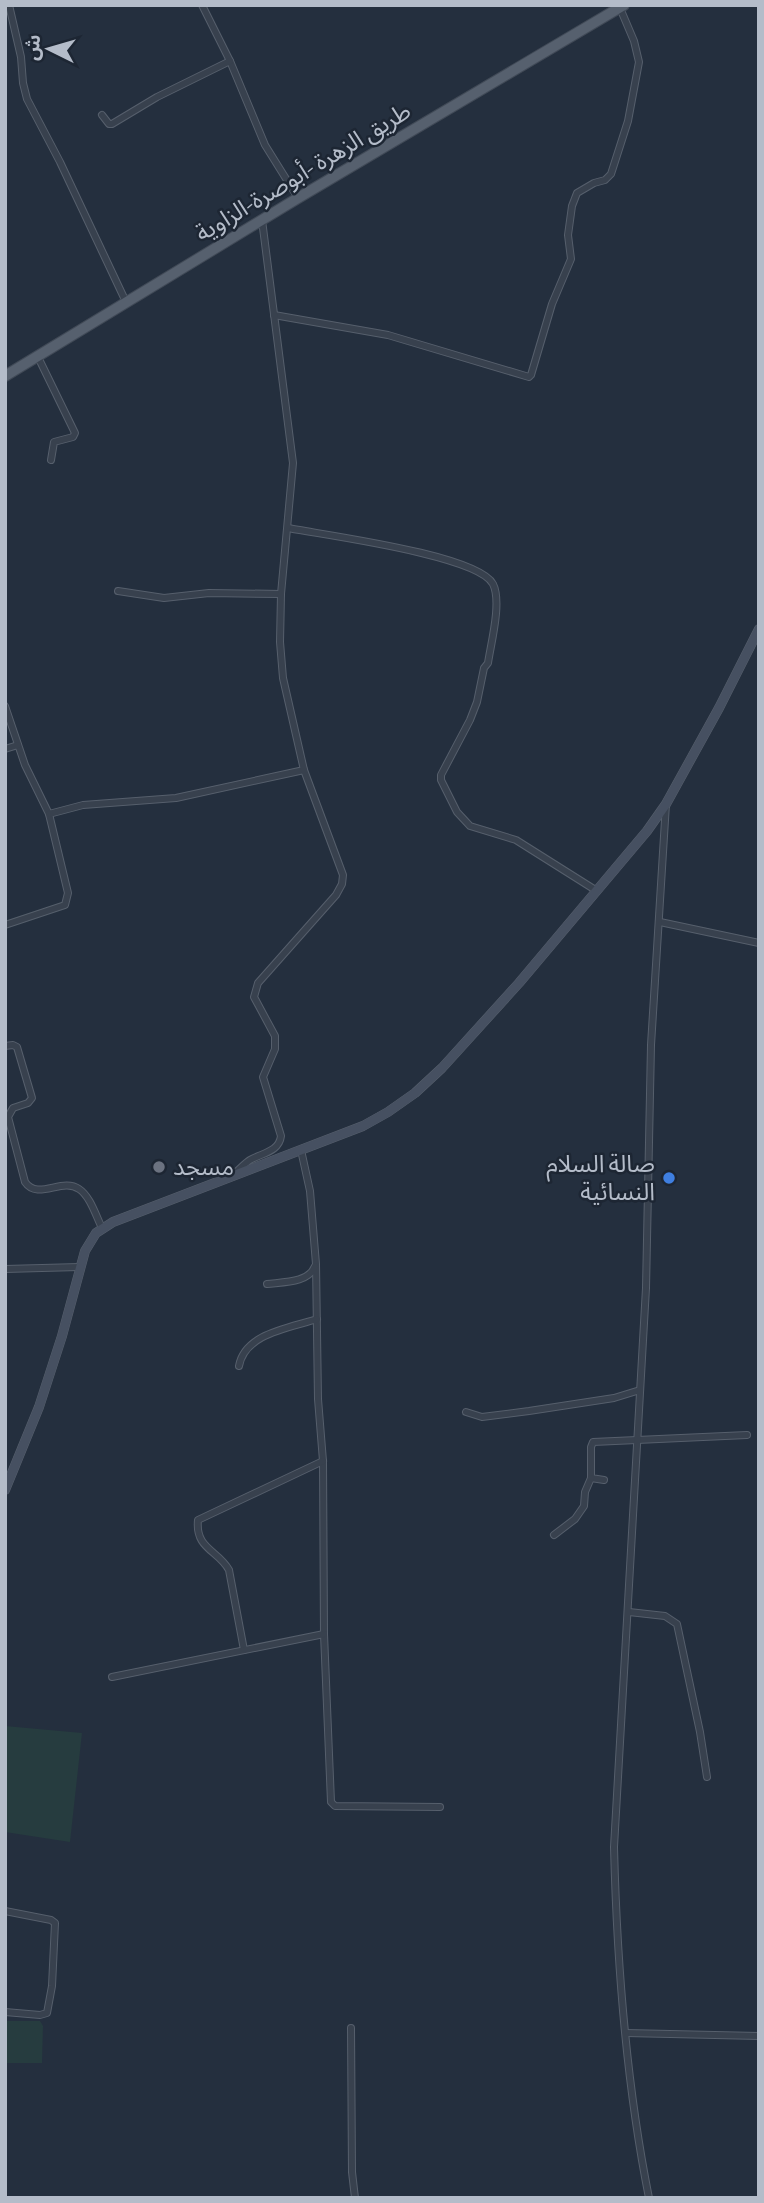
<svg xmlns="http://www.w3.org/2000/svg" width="764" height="2203" viewBox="0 0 764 2203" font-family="'Alegreya Sans','Noto Sans Arabic',sans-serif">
	<rect width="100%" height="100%" fill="#242f3e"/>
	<g fill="#263c3f">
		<path d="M5 1726 82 1733 70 1842 5 1832Z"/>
		<path d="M5 2021H40L43 2026 42 2063H5Z"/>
	</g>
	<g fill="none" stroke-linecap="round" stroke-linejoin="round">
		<defs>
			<g id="street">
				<path d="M9 5 21 57 23 83 27 99 60 162 126 302"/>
				<path d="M202 5 230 61 265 145 298 198"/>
				<path d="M102 115 109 124H112L157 97 230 61"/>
				<path d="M274 315 388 335 529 377 531 375 552 304 571 259 568 235 572 206 577 193 594 183 605 180 611 174 628 121 639 62 634 41 620 8"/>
				<path d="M38 357 75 433 73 437 54 442 51 460"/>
				<path d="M288 528C324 535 478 555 493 584 502 602 491 643 488 663L484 668 477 702 470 720 441 775V780L457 812 470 826 516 840 597 891"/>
				<path d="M118 591 164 598 209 593 281 594"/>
				<path d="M5 706 25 765 49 814 68 893 65 905 5 925"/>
				<path d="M5 749 18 745"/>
				<path d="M49 814 83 805 176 798 304 770"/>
				<path d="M660 922 759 943"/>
				<path d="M5 1046 13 1045 17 1047 32 1098 28 1103 13 1108 8 1117 25 1182C38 1201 62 1177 79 1189 90 1196 96 1216 102 1228"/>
				<path d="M301 1150 310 1191 316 1264 318 1399 323 1461 324 1634 331 1802 335 1806 440 1807"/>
				<path d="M236 1172C241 1168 245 1163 250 1160 262 1153 279 1152 281 1136L263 1077 275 1049V1036L254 997 258 983 336 895 342 884 343 875 304 770 283 678 280 642 281 594 293 463 262 220"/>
				<path d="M5 1269 79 1267"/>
				<path d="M267 1284C283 1282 309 1283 315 1266"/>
				<path d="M239 1366C245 1333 290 1328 317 1319"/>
				<path d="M466 1412 482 1417 529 1411 614 1398 640 1390"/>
				<path d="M604 1480 591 1478V1447L593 1442 747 1435"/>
				<path d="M554 1535 575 1519 584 1506 585 1492 591 1478"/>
				<path d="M629 1612 665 1616 677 1624 700 1732 707 1777"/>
				<path d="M244 1650 229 1570C218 1550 195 1549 198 1520L323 1461"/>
				<path d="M112 1677 324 1634"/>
				<path d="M5 1911 51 1920 55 1923 52 1986 47 2013 40 2015 5 2012"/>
				<path d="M351 2028 352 2172 355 2198"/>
				<path d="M626 2033 759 2036"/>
				<path d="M649 2198C626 2083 617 1964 614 1847L646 1288 651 1045 666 804"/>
			</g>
			<path id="secondary" d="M5 1490 39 1407 62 1336 85 1251 96 1233 113 1222 363 1126 388 1112 415 1093 442 1068 519 983 647 831 666 804 719 708 759 629"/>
			<path id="primary" d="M5 376 298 198 624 5"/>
		</defs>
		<use href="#street" stroke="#565f6c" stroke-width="8"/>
		<use href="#secondary" stroke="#565f6c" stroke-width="10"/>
		<use href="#primary" stroke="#414a57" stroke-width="12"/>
		<use href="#street" stroke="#38414e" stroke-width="6"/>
		<use href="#secondary" stroke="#465061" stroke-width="9"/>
		<use href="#primary" stroke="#56606e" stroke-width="10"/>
	</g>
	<circle fill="#6b7280" stroke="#1d2633" stroke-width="2.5" cx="159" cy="1167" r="7"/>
	<circle fill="#3f7fe0" stroke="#1d2633" stroke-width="2.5" cx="669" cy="1178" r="7"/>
	<g text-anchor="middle" stroke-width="5" stroke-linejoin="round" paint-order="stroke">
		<g font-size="24" fill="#b4bcc9" stroke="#1d2633">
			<text transform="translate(303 172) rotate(-31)" y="8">طريق الزهرة -أبوصرة-الزاوية</text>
		</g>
		<g font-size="24" fill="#b4bcc9" stroke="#1d2633" text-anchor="end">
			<text x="655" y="1172">صالة السلام<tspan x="655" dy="28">النسائية</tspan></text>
			<text x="173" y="1175" text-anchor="start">مسجد</text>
		</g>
	</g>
	<rect width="764" height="2203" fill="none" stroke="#b4bcc9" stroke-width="14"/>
	<g transform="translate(49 49) rotate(275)" stroke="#1d2633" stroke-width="5" paint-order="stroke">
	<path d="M0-5L12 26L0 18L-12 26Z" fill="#b4bcc9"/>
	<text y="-10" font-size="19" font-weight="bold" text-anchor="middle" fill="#b4bcc9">ش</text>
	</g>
</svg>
